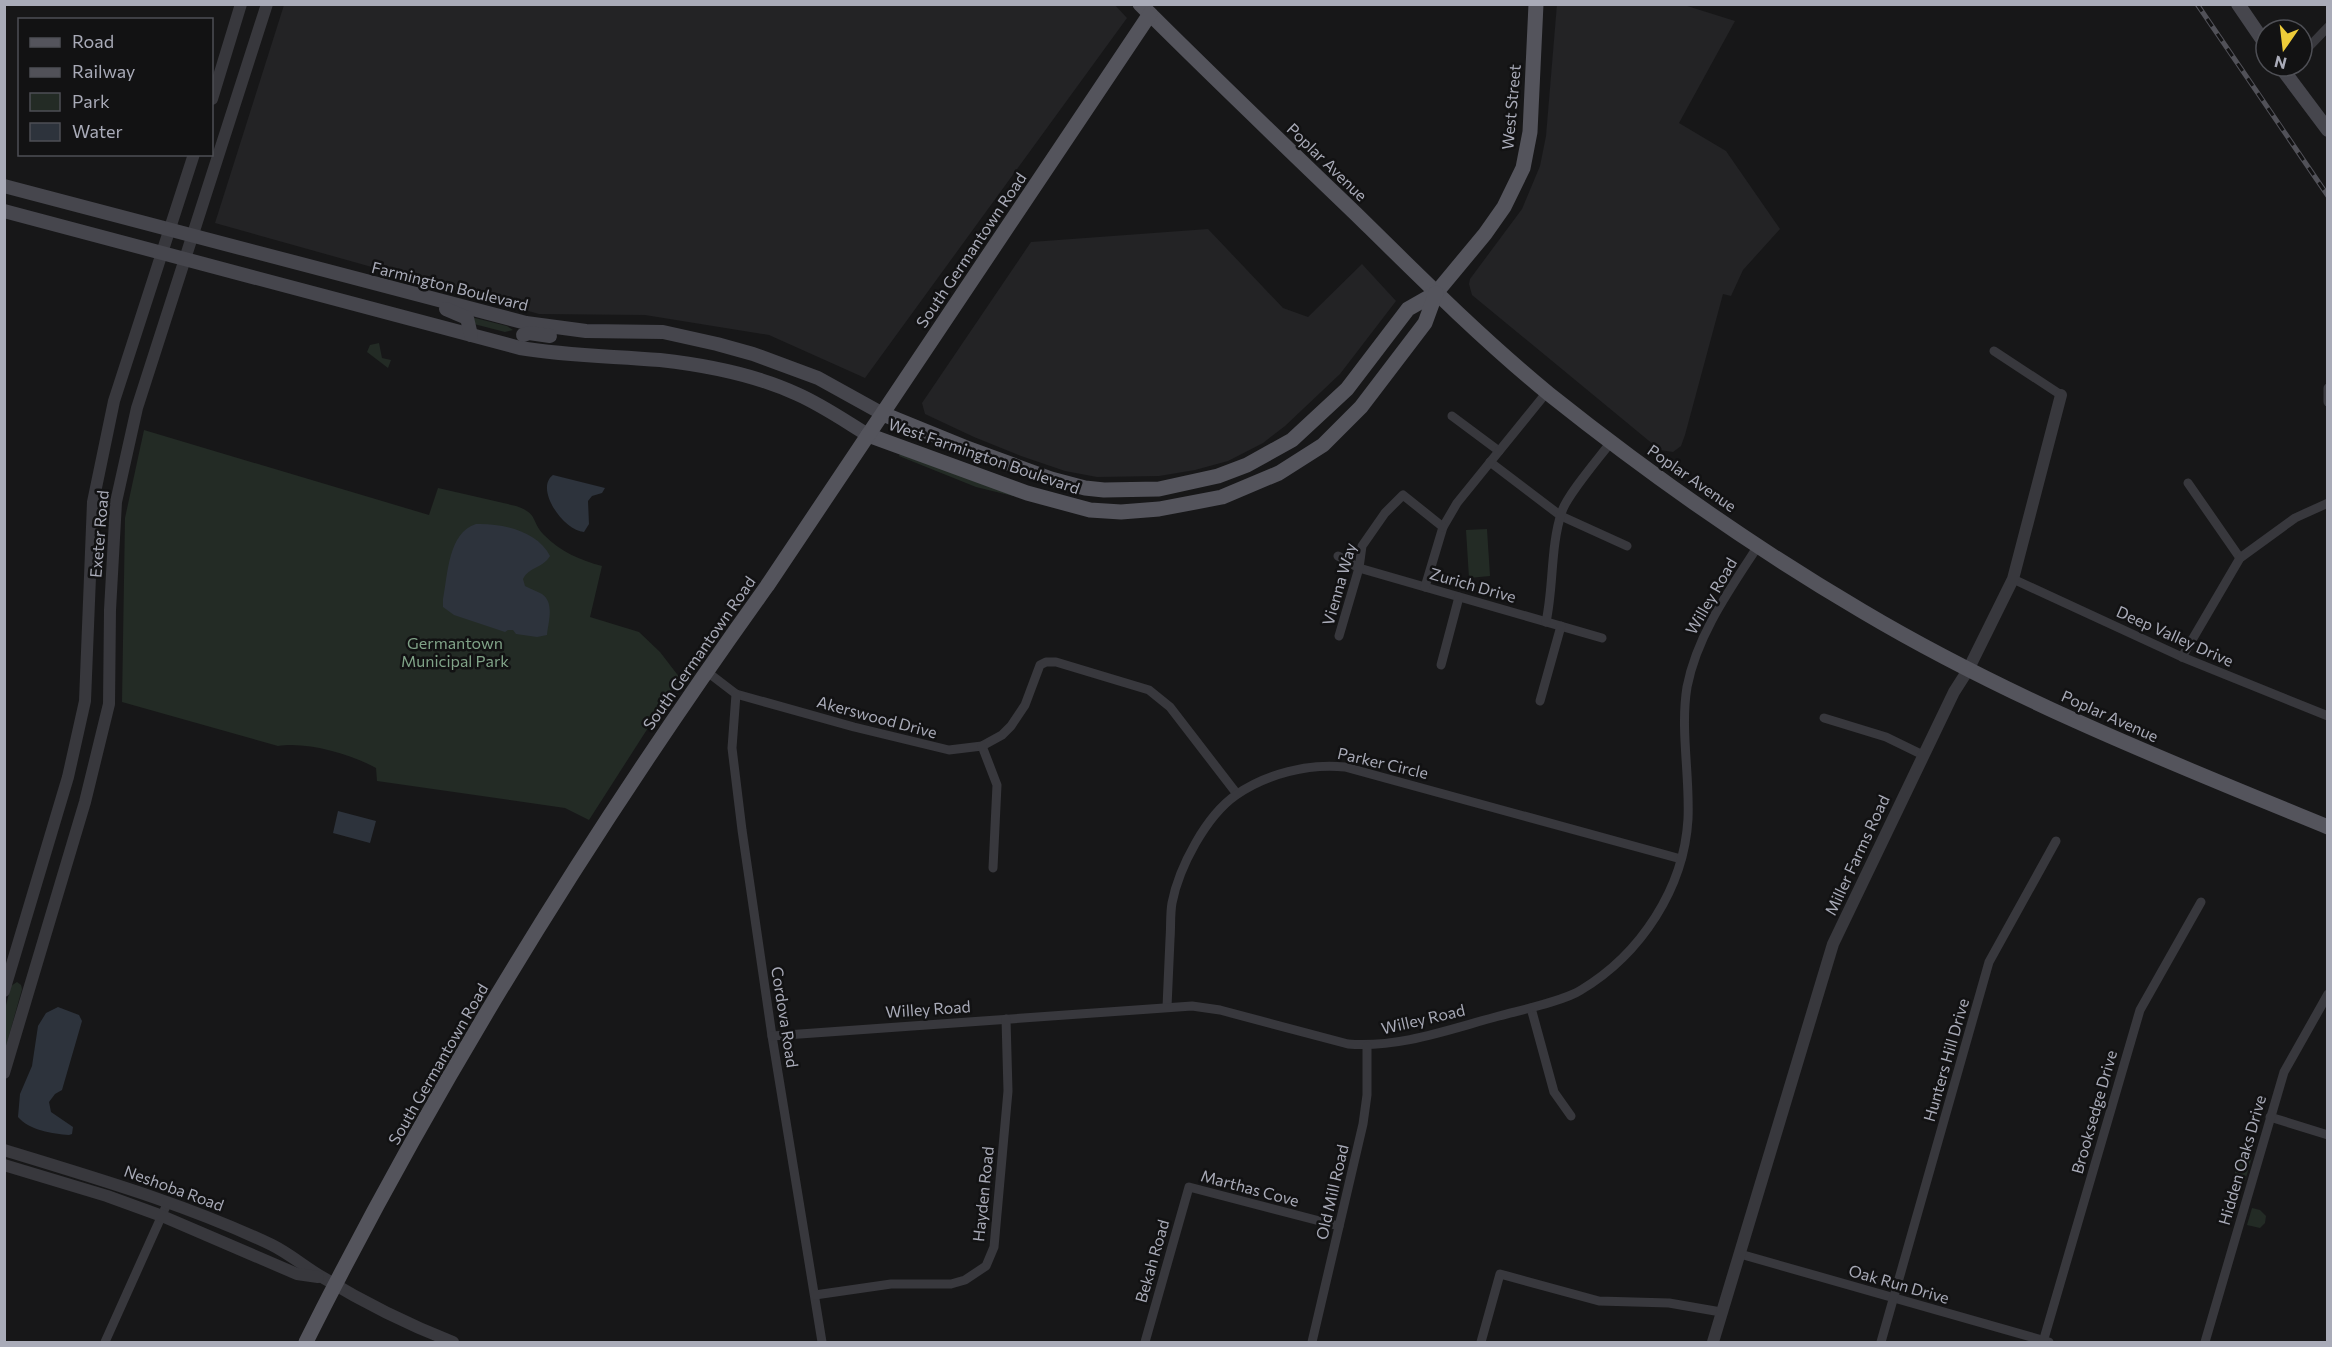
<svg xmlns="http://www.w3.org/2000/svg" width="2332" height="1347" viewBox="0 0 2332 1347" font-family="Commissioner,sans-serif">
	<rect width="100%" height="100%" fill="#171718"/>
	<g fill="#232325">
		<path d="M1114 4 1127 18 865 378 769 335 645 315 539 314 215 223 284 5Z"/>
		<path d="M1557 4 1684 5 1735 21 1679 123 1726 151 1780 229 1743 270 1731 296 1723 294 1685 435 1681 446 1673 452 1660 450 1472 295 1469 284 1470 279 1522 209 1540 166 1546 136Z"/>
		<path d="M1208 229 1283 308 1308 317 1362 264 1396 301 1340 374 1285 426 1263 443 1228 461 1195 470 1159 476 1097 477 1065 471 1021 456 974 437 925 414 922 403 1031 242Z"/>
	</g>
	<g fill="#232b25">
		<path d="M471 317 507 326 513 330 505 332 474 324Z"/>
		<path d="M379 343 382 358 391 360 388 368 367 352 370 345Z"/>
		<path d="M144 430 429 515 438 488 516 506C539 514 530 520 544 535 561 552 580 560 602 566L590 617 639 632 660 652 680 678 589 820 565 808 377 781 376 768C351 754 306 741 278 746L122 702 125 518Z"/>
		<path d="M900 454 1013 494V496L976 487 899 456Z"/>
		<path d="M1487 529 1490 576 1469 578 1466 530Z"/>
		<path d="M17 982 21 985 22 989 5 1050V1009L11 986Z"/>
		<path d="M2245 1154 2252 1157 2245 1181 2236 1178C2233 1171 2237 1157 2245 1154Z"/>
		<path d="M2252 1208 2260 1210 2266 1216 2265 1223 2260 1228 2247 1225Z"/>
	</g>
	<g fill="#2d333c">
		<path d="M553 475 605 488 602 493 592 496 588 501 589 524 584 532C564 531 534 489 553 475Z"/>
		<path d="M476 524C502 523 538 531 550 556 543 568 529 567 523 579L525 586C530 589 537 591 542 594 555 603 548 623 547 635L537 637 516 634 513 630H508L505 632 454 615 443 607V599C448 574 448 533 476 524Z"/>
		<path d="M338 811 376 821 370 843 333 833Z"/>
		<path d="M58 1007 79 1015 82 1021 62 1090 55 1094 49 1102 51 1112 73 1127 72 1134 69 1135C53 1134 29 1130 18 1117L20 1094 32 1066 38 1026 46 1013Z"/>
	</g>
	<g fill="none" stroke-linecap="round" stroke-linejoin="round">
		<g stroke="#38383d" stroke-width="9">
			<path d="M2302 54 2328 27"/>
			<path d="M1994 351 2061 395"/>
			<path d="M2328 388V402"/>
			<path d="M1452 416 1499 451"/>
			<path d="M1490 462 1561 516 1627 546"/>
			<path d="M2188 483 2240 558"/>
			<path d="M1338 556 1359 568 1602 638"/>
			<path d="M2013 579 2182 657 2328 716"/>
			<path d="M1425 587 1443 527 1457 503 1547 392"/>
			<path d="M1546 622C1554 585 1550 547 1562 511 1568 494 1599 458 1611 442"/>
			<path d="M1339 636 1359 568 1362 546 1385 513 1403 495 1443 527"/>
			<path d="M2182 657 2240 558 2295 518 2328 503"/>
			<path d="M1441 665 1459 597"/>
			<path d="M706 671 736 694 854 727 949 750 982 746 1002 735 1011 726 1025 705 1040 665 1046 662H1056L1149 690 1170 707 1237 794"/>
			<path d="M736 694 732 748 742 830 772 1036 822 1342"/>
			<path d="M1540 701 1561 626"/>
			<path d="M1824 718 1886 737 1923 755"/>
			<path d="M982 746 997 785 993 868"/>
			<path d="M1167 1007C1168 985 1169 962 1170 939 1171 927 1170 914 1172 903 1179 867 1206 816 1236 795 1266 774 1309 763 1345 767L1681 859"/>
			<path d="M1531 1008 1554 1092 1571 1116"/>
			<path d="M772 1036 1192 1006 1220 1010 1348 1044C1400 1048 1450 1029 1499 1016 1521 1010 1564 1001 1581 990 1641 954 1684 888 1688 819 1690 775 1680 730 1687 687 1697 635 1730 589 1758 546"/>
			<path d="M2270 1117 2328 1135"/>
			<path d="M1740 1254 2049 1342"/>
			<path d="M815 1295 891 1284H951L965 1280 986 1266 994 1247 1008 1091 1006 1019"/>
			<path d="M105 1342 167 1204"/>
			<path d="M1145 1342 1189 1187 1339 1226"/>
			<path d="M1312 1342 1363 1124 1367 1095V1046"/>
			<path d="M1481 1342 1500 1274 1599 1301 1669 1303 1721 1312"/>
			<path d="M1881 1342 1989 962 2056 841"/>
			<path d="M2043 1342 2140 1010 2201 902"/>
			<path d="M2205 1342 2284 1072 2328 994"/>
		</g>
		<g stroke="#38383d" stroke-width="12">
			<path d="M212 99 241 4"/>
			<path d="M4 991 68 777 85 701 93 502 114 401 194 154"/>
			<path d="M4 1073 85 802 109 704 110 610 116 502 137 408 267 4"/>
			<path d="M4 1150C95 1178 186 1204 272 1245 290 1254 305 1267 322 1277 363 1302 409 1325 453 1342"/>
			<path d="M4 1165 107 1196 162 1216 297 1274 318 1277"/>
			<path d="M1713 1342 1833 944 1954 692 1968 670 2013 579 2061 395"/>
		</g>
		<g stroke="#46464d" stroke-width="14">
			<path d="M2238 4 2266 45"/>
			<path d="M2280 66 2328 130"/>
			<path d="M4 186 526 323 586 331 663 332 717 344 753 354 818 378 883 414"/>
			<path d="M4 211 520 348C567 356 613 356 660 360 705 365 756 375 797 394 822 405 845 421 868 435"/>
			<path d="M446 309 467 318 471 335"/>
			<path d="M523 335 529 333 550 336"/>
		</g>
		<g stroke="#54545c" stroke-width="15">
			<path d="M1140 4C1211 75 1284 145 1356 214 1419 276 1481 338 1549 394 1648 473 1753 547 1862 611 2010 699 2169 762 2328 827"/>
			<path d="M883 414 964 447 1051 479 1085 488 1104 490 1159 489 1218 476 1247 465 1292 440 1347 389 1408 309 1436 293 1485 234 1504 207 1523 168 1530 132 1536 4"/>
			<path d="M868 435 1027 493 1090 510 1121 512 1159 509 1222 497 1279 473 1323 445 1361 407 1425 323 1436 293"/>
			<path d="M306 1342C438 1078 595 826 767 586L1150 14"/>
		</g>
		<defs>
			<path id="rail" d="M2197 4 2328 196"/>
		</defs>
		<use href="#rail" stroke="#515158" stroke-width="5"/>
		<use href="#rail" stroke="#121213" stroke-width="3" stroke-dasharray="9" stroke-linecap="butt"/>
	</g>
	<g text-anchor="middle" stroke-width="5" stroke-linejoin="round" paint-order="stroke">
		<g font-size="16" fill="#a9abb8" stroke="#121213">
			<text transform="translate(1511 107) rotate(-85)" y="6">West Street</text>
			<text transform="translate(1327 162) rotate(44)" y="6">Poplar Avenue</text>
			<text transform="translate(971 250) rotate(-56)" y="6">South Germantown Road</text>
			<text transform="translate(450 286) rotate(14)" y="6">Farmington Boulevard</text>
			<text transform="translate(984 456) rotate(19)" y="6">West Farmington Boulevard</text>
			<text transform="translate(1692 478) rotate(35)" y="6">Poplar Avenue</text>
			<text transform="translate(99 534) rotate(-85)" y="6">Exeter Road</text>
			<text transform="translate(1339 584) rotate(-74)" y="6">Vienna Way</text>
			<text transform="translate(1473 585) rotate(16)" y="6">Zurich Drive</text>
			<text transform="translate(1711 596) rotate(-60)" y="6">Willey Road</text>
			<text transform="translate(2175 636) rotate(24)" y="6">Deep Valley Drive</text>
			<text transform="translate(699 653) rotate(-55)" y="6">South Germantown Road</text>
			<text transform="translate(2110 716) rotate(24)" y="6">Poplar Avenue</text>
			<text transform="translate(877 717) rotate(15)" y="6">Akerswood Drive</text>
			<text transform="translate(1383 763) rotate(13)" y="6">Parker Circle</text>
			<text transform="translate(1857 855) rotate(-65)" y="6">Miller Farms Road</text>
			<text transform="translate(928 1009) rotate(-4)" y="6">Willey Road</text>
			<text transform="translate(785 1017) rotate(81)" y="6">Cordova Road</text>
			<text transform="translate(1423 1019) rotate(-13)" y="6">Willey Road</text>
			<text transform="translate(1946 1060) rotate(-74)" y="6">Hunters Hill Drive</text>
			<text transform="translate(438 1064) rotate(-60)" y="6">South Germantown Road</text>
			<text transform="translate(2094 1112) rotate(-74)" y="6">Brooksedge Drive</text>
			<text transform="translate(2242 1160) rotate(-74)" y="6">Hidden Oaks Drive</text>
			<text transform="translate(174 1188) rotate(20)" y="6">Neshoba Road</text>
			<text transform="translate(1250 1188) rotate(15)" y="6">Marthas Cove</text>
			<text transform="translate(1332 1192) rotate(-77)" y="6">Old Mill Road</text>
			<text transform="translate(983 1194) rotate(-84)" y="6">Hayden Road</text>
			<text transform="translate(1152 1261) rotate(-74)" y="6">Bekah Road</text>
			<text transform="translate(1899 1284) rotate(16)" y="6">Oak Run Drive</text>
		</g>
		<g font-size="16" fill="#80a388" stroke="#121213">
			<text x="455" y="649">Germantown<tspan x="455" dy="18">Municipal Park</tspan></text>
		</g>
	</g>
	<rect width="2332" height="1347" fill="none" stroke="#a9abb8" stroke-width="12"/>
	<rect x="18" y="18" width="195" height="138" fill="#121213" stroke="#4e4f55" stroke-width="1.5"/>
	<rect x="30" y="38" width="30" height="9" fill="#54545c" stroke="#4e4f55" stroke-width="1.5"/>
	<text x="72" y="48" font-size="18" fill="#a9abb8">Road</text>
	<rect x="30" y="68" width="30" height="9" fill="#515158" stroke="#4e4f55" stroke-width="1.5"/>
	<text x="72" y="78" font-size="18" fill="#a9abb8">Railway</text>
	<rect x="30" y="93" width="30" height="18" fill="#232b25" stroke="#4e4f55" stroke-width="1.5"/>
	<text x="72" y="108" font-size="18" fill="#a9abb8">Park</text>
	<rect x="30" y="123" width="30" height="18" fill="#2d333c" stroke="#4e4f55" stroke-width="1.5"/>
	<text x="72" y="138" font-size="18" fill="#a9abb8">Water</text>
	<g transform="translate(2284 48) rotate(194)"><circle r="28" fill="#121213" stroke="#4e4f55" stroke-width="1.5"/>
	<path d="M0-4.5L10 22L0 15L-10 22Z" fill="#eecc39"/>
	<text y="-9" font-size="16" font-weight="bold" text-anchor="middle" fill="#a9abb8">N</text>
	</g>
</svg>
